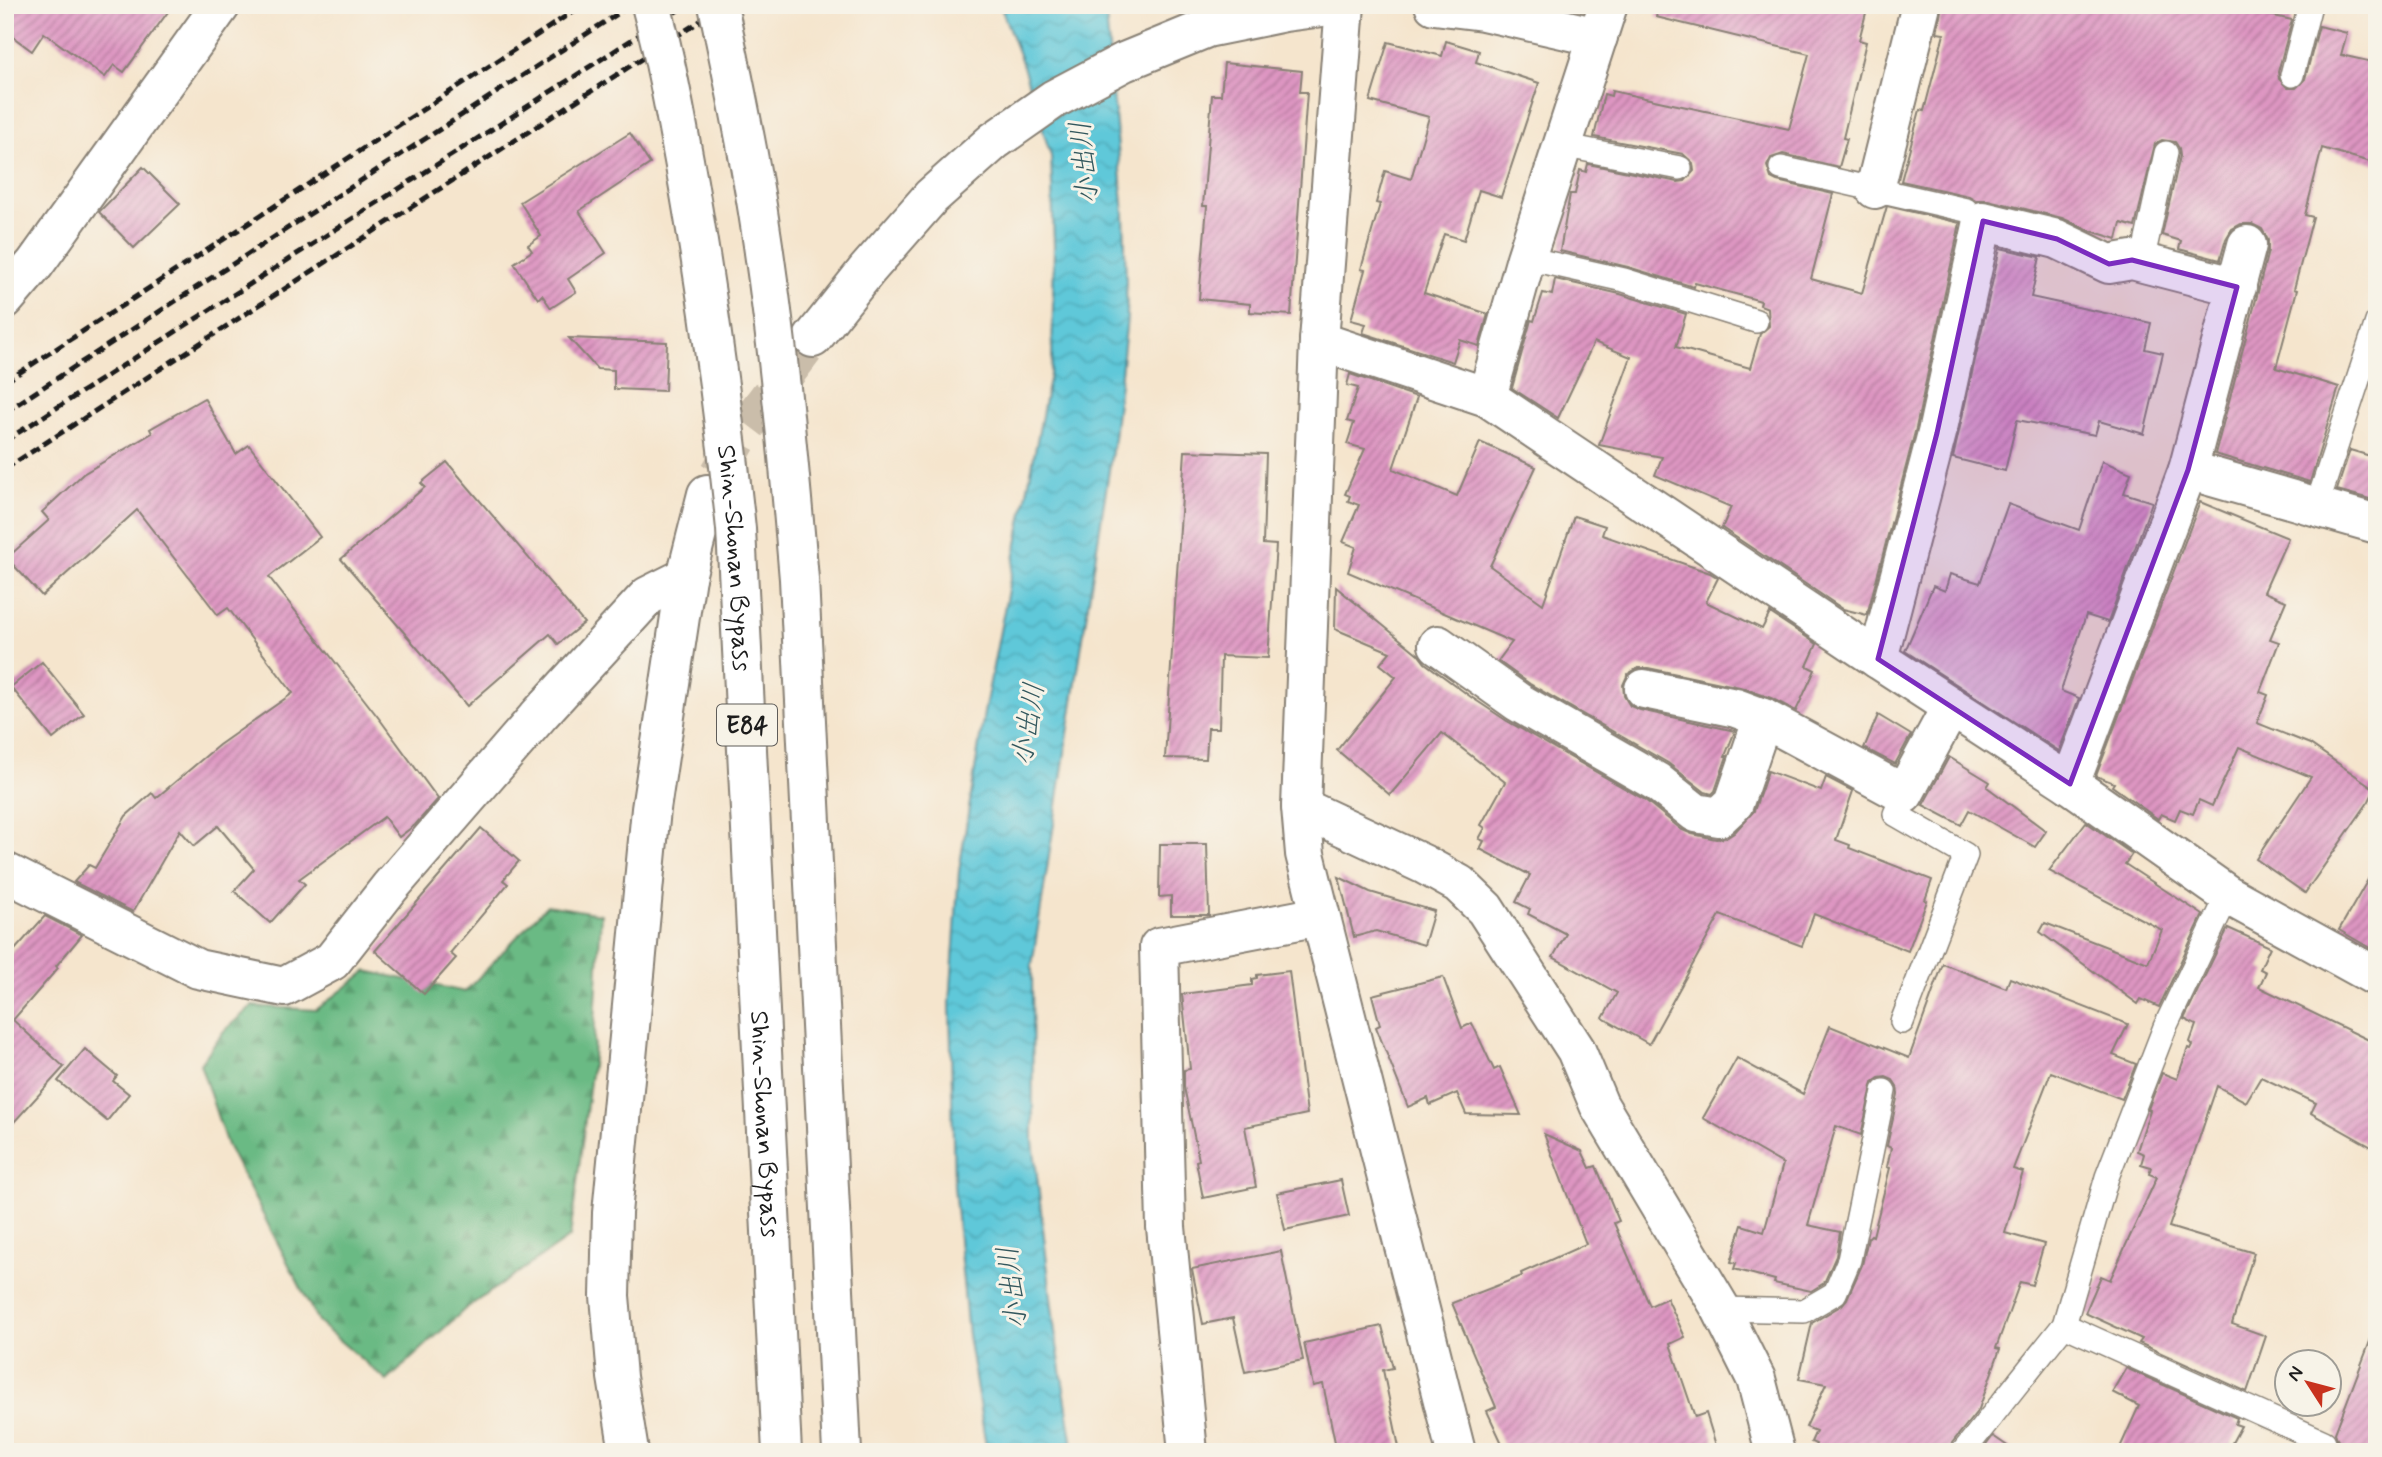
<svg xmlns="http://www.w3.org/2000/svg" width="2382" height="1457" viewBox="0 0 2382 1457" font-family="Mynerve,'Klee One',sans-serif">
	<defs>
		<pattern id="forest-firs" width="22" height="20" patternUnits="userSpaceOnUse" patternTransform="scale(1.75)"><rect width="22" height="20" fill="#6aba84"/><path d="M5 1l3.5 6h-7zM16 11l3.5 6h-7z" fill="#5b9f71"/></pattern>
		<pattern id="water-waves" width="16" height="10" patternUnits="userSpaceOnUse" patternTransform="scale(1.75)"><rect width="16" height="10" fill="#5ec8d9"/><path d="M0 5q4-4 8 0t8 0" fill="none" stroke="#51abba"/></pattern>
		<pattern id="building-hatch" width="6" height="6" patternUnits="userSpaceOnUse" patternTransform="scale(1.75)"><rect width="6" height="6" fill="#de96c2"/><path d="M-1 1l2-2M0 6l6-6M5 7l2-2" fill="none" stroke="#b37a9d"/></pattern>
	</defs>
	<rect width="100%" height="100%" fill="#f7f3e8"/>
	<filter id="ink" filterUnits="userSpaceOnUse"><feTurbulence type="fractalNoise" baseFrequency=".0143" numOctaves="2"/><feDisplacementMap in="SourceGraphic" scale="14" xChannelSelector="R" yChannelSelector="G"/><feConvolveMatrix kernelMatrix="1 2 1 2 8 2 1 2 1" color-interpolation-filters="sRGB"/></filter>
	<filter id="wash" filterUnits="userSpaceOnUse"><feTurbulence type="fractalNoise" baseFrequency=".00686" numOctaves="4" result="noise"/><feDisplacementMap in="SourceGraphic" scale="28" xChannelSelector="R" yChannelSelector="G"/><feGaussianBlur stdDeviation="1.57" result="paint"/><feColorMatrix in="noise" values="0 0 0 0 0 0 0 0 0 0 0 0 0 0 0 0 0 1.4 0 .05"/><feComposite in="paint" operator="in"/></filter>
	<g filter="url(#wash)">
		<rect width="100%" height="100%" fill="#f5e5cd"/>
		<path fill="url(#forest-firs)" stroke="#436b50" stroke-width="2" d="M547 905 601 914 593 1058 570 1237 465 1309 387 1381 319 1323 227 1145 200 1064 224 1031 252 1006 316 1010 367 971 465 992Z"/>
		<path fill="url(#water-waves)" stroke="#3d727a" stroke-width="2" d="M1000 5H1096L1106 15 1124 214 1127 318 1114 438 1032 965 1033 1141 1055 1332 1074 1452H987L968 1335 954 1186 950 1003 959 871 984 713 1052 364 1054 246 1051 156 1021 60Z"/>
		<g id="blocks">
			<g fill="url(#building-hatch)">
				<path d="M5 5H173L124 72 114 65 105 77 44 33 32 51 5 31Z"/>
				<path d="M1658 5H1868L1859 40 1866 42 1843 138 1847 139 1839 167 1783 154 1771 158 1767 166 1771 178 1777 181 1833 194 1811 279 1862 293 1887 206 1960 223 1916 428 1867 615 1843 609 1722 528 1731 507 1655 475 1662 457 1599 445 1631 357 1594 342 1558 418 1512 388 1531 320 1534 321 1543 293 1552 295 1555 279 1620 294 1686 314 1676 347 1750 368 1760 334 1769 326 1768 308 1760 305 1761 301 1695 283 1694 287 1628 267 1560 251 1570 194H1575L1580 170 1586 172 1588 164 1678 182 1685 181 1694 171 1693 163 1683 154 1594 137 1604 94 1611 96 1612 91 1789 129 1809 54 1656 17Z"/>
				<path d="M1942 5H2267L2265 14 2292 20 2278 72 2279 79 2288 88H2296L2305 79 2319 26 2347 33 2341 55 2377 63V164L2322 148 2305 215 2313 217 2294 289 2297 290 2276 368 2339 387 2310 482 2215 454 2258 292 2268 251V240L2262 229 2252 224H2241L2232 229 2226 239 2220 260 2179 249 2181 241 2162 235 2180 156 2179 148 2175 142 2162 140 2155 144 2135 227 2121 223 2117 239 2091 231 2062 218 1988 200H1976L1969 196 1901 181 1920 110 1924 111 1944 34 1937 33Z"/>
				<path d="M1446 41 1479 51 1476 62 1539 83 1501 197 1479 190 1464 240 1444 234 1424 293 1488 314 1479 346 1460 340 1453 362 1363 333 1366 324 1351 320 1365 270 1361 269 1380 204 1376 203 1385 171 1411 179 1429 117 1370 101 1388 42 1442 56Z"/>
				<path d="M1224 63 1302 71 1300 92H1307L1291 315 1250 312V304L1199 299 1207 206H1203L1212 95H1221Z"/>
				<path d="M630 133 650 164 579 211 606 253 568 279 576 292 551 308 542 295 538 299 514 263 532 251 528 245 541 236 520 202Z"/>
				<path d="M143 167 180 204 134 248 99 212Z"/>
				<path d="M2000 248 2040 257 2031 297 2151 323 2145 349 2163 353 2144 434 2099 421 2095 435 2017 420 2005 471 1953 458Z"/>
				<path d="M569 338 667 342 665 391 614 389V370L597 369Z"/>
				<path d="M1350 374 1417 397 1393 469 1457 496 1480 442 1536 467 1490 566 1543 604 1574 516 1605 526 1602 535 1710 573 1718 578 1706 602 1762 629 1770 613 1817 644 1807 666 1815 670 1796 711 1771 698 1740 687 1648 668H1638L1628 674 1623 685 1624 696 1630 706 1640 710 1735 731 1725 756H1727L1715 791 1712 794 1705 792 1668 763 1530 684 1498 661 1512 642 1348 572 1356 547 1343 542 1359 505 1348 501 1350 496 1345 494 1365 449 1347 444 1354 423 1347 421 1358 388 1347 385Z"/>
				<path d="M204 398 236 454 249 445 320 537 269 577 381 721 438 799 415 825 399 837 384 817 299 879 305 884 270 923 234 891 254 869 218 826 194 846 180 830 133 912 74 882 89 865 95 868 126 816 152 793 156 798 219 745 293 693 228 608 218 615 137 510 42 596 7 558 49 520 42 512 83 474 152 433 150 429Z"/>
				<path d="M2350 450 2377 458V501L2337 490Z"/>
				<path d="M1185 451 1266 454 1263 544 1276 545 1268 658 1221 656 1219 728H1208L1206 759 1165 758Z"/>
				<path d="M2102 461 2131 473 2124 493 2152 502 2108 622 2086 615 2061 691 2079 698 2059 751 1905 651 1933 586 1945 591 1950 574 1980 583 2008 504 2079 530Z"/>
				<path d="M447 462 584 623 558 644 550 634 467 706 341 559 425 487 421 483Z"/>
				<path d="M2200 502 2288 538 2264 592 2286 601 2270 639 2279 642 2260 692 2268 695 2257 723 2310 744 2375 789 2369 801 2305 893 2256 859 2311 777 2239 747 2212 806 2199 800 2193 814 2180 809 2175 820 2161 814 2158 819 2112 786 2114 783 2096 776Z"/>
				<path d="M1336 587 1418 654 1425 663 1471 697 1507 721 1645 800 1682 830 1692 834 1716 839 1726 838 1734 833 1754 811 1768 771 1821 791 1826 777 1853 791 1836 840 1850 845 1849 848 1932 880 1925 900 1927 901 1908 951 1814 914 1802 946 1720 915 1649 1044 1603 1018 1617 993 1553 957 1566 934 1528 914 1530 909 1516 902 1530 875 1480 849 1484 841 1479 839 1485 828 1481 825 1505 782 1442 733 1390 795 1337 750 1396 677 1380 664 1390 652 1335 629Z"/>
				<path d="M42 662 84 714 53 739 11 687Z"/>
				<path d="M1878 715 1911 735 1895 764 1864 748Z"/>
				<path d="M1949 757 1990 782 1987 787 2046 831 2035 847 1969 810 1961 825 1923 805Z"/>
				<path d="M2086 822 2132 854 2125 864 2203 915 2159 1007 2141 999 2138 1004 2040 932 2045 923 2148 963 2162 930 2049 871Z"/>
				<path d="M481 828 519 861 503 880 508 884 450 953 456 958 424 994 375 951Z"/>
				<path d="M1160 844H1207L1209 915H1171V896L1159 897Z"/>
				<path d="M2377 864V952L2339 930Z"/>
				<path d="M1339 877 1370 892 1434 911 1424 945 1376 931 1354 937Z"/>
				<path d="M45 916 82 935 56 966 58 968 13 1020 64 1067 5 1132V961Z"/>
				<path d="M2228 928 2270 947 2260 969 2266 972 2259 987 2377 1044V1150L2311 1113 2316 1103 2261 1077 2246 1102 2217 1086 2169 1227 2254 1253 2232 1324 2266 1336 2247 1392 2139 1343 2142 1339 2085 1313 2101 1276 2110 1280 2157 1177 2149 1174 2151 1167 2141 1164 2144 1154 2137 1151 2150 1110 2148 1109 2162 1073 2177 1079 2188 1048 2191 1049 2193 1045 2190 1042 2196 1025 2184 1019Z"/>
				<path d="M1943 964 2006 988 2010 978 2128 1024 2113 1055 2136 1064 2122 1099 2051 1072 2013 1169 2023 1172 2005 1233 2044 1244 2032 1285 2020 1282 1996 1348 2000 1349 1979 1409 1952 1443 1949 1452H1813L1816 1444 1811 1442 1816 1431 1806 1427 1826 1384 1799 1379 1812 1323 1842 1305 1847 1299 1862 1265 1868 1238 1871 1235 1873 1236 1890 1168 1887 1167 1891 1148 1887 1146 1898 1094 1897 1086 1893 1080 1886 1077 1879 1078 1873 1082 1861 1135 1836 1126 1808 1225 1840 1232 1836 1256 1824 1283 1811 1291 1774 1283 1775 1280 1734 1269 1736 1263 1731 1262 1742 1225 1764 1232 1783 1164 1703 1118 1737 1058 1803 1094 1830 1026 1909 1058Z"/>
				<path d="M1289 971 1307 1114 1245 1127 1256 1187 1203 1198 1196 1161 1199 1160 1184 1087V1070L1190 1069 1182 994 1252 985V979L1257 978V975Z"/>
				<path d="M1443 977 1462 1028 1472 1023 1494 1070 1500 1067 1521 1115 1466 1114 1457 1093 1430 1105 1428 1098 1408 1107 1376 1027 1380 1025 1372 995Z"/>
				<path d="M85 1049 117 1076 113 1081 129 1094 107 1121 58 1081Z"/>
				<path d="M1544 1134 1582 1151 1590 1168 1596 1166 1619 1221 1614 1223 1650 1306 1667 1298 1685 1337 1670 1344 1695 1417 1706 1413 1718 1452H1506L1487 1411 1496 1407 1452 1303 1522 1276 1521 1273 1586 1244Z"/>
				<path d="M1341 1180 1349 1216 1285 1230 1277 1193Z"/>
				<path d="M1281 1251 1303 1360 1245 1372 1233 1318 1203 1324 1192 1269Z"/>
				<path d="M1382 1326 1393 1368 1383 1370 1400 1452H1337L1323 1384 1313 1386 1304 1343Z"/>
				<path d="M2374 1331H2377V1452H2334L2338 1441 2335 1433Z"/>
				<path d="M2126 1368 2237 1418 2235 1424 2241 1426 2227 1452H2118L2139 1406 2112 1392Z"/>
				<path d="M1993 1436 2016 1452H1981Z"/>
			</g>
		</g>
	</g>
	<g filter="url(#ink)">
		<use href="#blocks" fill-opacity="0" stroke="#888074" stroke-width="2"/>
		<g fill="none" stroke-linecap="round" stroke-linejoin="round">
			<path stroke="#cabdaa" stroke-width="38" stroke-dasharray="38 19" stroke-linecap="butt" d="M719 474 744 429 813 338"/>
			<defs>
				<g id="lane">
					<path d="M2292 75 2310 5"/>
					<path d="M1561 145 1680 168"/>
					<path d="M1781 168 1966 210"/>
					<path d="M1526 258 1624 280 1756 321"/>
					<path d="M2142 262 2166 153"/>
					<path d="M2316 508 2377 322"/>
					<path d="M1902 1022 1966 855 1895 814 1904 794"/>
					<path d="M1721 1309 1804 1311 1835 1293 1849 1260 1884 1091"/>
					<path d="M2064 1325 2324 1442"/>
					<path d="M1963 1452 2064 1325 2107 1177 2165 1027 2228 895"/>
				</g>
				<g id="street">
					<path d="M1345 5 1319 341 1301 807 1305 854 1456 1452"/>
					<path d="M1875 189 1921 5"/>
					<path d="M5 299 35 264 221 5"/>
					<path d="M1319 341 1487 397 1878 659 2070 784 2188 470 2247 245"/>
					<path d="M1487 397 1526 258 1608 5"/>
					<path d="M2188 470 2377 524"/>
					<path d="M1438 645 1518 702 1657 782 1696 813 1719 817 1734 803 1763 718"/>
					<path d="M1878 659 1937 433 1983 221 2057 239 2109 264 2132 260 2237 287"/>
					<path d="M1644 689 1736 708 1763 718 1904 794 1951 707"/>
					<path d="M2070 784 2228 895 2377 977"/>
					<path d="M1301 807 1423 864 1459 884 1485 909 1576 1050 1599 1105 1721 1309 1756 1379 1775 1452"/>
					<path d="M5 872 198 969 284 987 332 961 390 887 540 714 648 596 686 577"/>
					<path d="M1188 1452 1166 1227 1159 947 1320 916"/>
				</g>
				<g id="secondary">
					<path d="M1434 5 1483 11 1598 37"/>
					<path d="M813 338 867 270 931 197 994 141 1054 99 1124 62 1207 28 1285 12 1338 5"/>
					<path d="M629 1452 617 1377 610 1296 612 1213 651 809 686 577 707 494"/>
				</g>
			</defs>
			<use href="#lane" stroke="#888074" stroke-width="26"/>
			<use href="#street" stroke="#888074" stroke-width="42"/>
			<use href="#secondary" stroke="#888074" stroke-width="42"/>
			<use href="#lane" stroke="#fff" stroke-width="23"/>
			<use href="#street" stroke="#fff" stroke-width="38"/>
			<use href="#secondary" stroke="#fff" stroke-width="38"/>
			<g stroke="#1c1c1c" stroke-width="5" stroke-dasharray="10 5" stroke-linecap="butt">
				<path d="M5 382 583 5"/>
				<path d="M5 412 631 5"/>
				<path d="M5 441 686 5"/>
				<path d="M5 469 725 5"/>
			</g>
			<defs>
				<g id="highway-bridge">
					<path id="s1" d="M651 5C667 64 677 123 688 182 708 298 724 413 736 529L782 1452"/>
					<path d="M718 5C733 78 749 151 760 225 778 342 789 461 799 579L842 1452"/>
				</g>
			</defs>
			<use href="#highway-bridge" stroke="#888074" stroke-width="42" stroke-linecap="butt"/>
			<use href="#highway-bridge" stroke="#fff" stroke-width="38"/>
		</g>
	</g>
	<path fill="#7b2cbf" fill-opacity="0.2" stroke="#7b2cbf" stroke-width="5" stroke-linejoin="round" d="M1983 221 2057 239 2109 264 2132 260 2237 287 2188 470 2070 784 1878 659 1937 433Z"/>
	<g text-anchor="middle" stroke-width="6" stroke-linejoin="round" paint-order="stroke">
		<rect fill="#f7f3e8" stroke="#5e5c59" stroke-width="2" x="717" y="704.5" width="60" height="41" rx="5"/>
		<g font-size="24" font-weight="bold" fill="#1c1c1c">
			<text x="747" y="733">E84</text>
		</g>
		<g font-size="26" fill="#1c1c1c" stroke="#f7f3e8">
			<text dy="9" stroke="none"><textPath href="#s1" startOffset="560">Shin-Shonan Bypass</textPath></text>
			<text dy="9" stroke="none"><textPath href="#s1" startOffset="1127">Shin-Shonan Bypass</textPath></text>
		</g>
		<g font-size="28" font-style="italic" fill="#33585e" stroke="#f7f3e8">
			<text transform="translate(1083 163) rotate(-96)" y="10">小出川</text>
			<text transform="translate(1027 724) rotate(-81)" y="10">小出川</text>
			<text transform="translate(1011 1288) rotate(-97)" y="10">小出川</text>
		</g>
	</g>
	<rect width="2382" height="1457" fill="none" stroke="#f7f3e8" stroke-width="28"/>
	<g transform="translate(2308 1383) rotate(306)"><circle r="33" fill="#f7f3e8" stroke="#9f9d96" stroke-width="2"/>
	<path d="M0-5L12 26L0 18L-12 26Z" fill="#c8321e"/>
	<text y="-10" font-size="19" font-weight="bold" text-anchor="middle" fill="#1c1c1c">N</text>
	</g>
</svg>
